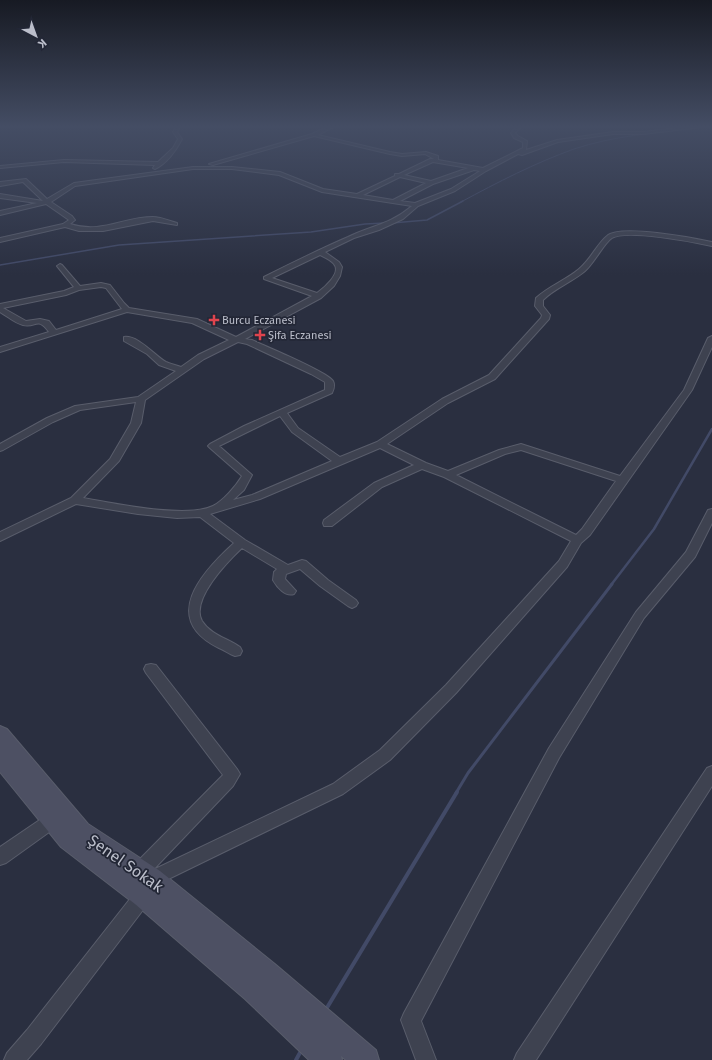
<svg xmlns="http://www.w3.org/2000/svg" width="712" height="1060" viewBox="0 0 712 1060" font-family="'Fira Sans',sans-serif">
	<rect width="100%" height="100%" fill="#2a2f40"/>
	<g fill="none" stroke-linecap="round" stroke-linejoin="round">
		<path stroke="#424a67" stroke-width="1" d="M461 202C498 182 535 163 574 149 613 136 654 133 694 128"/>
		<g stroke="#424a67" stroke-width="1.5">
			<path d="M392 223 427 220 463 201"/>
			<path d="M0 265 119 245 311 232 365 224 385 223"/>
		</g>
		<path stroke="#424a67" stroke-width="2.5" d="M611 585 654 529 712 429"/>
		<path stroke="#424a67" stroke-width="3" d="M456 793 468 773 612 584"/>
		<g stroke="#424a67" stroke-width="4">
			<path d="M325 1011 457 792"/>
			<path d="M296 1060 302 1049"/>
		</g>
		<defs>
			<g id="street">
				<path d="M176 126H180L177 132 182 139C176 151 166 164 155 169L153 168 155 165 64 162 0 168V166L64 160 158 162 173 148 178 139 173 132Z"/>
				<path d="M329 126H335L318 135 390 152 402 154 426 152 438 156V160L483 168 523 148V142L514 138 511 133 517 126H522L515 133 518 136 527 141 526 150 557 140 613 132H643L695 126H710L643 134H613L558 142 522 155 518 154 486 171 455 191 418 206 403 219 379 230 354 238 325 252 339 262 342 267 340 276 334 286 321 298 245 339 252 340C265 346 328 372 333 381 335 385 334 389 332 393L287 413 298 428 340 457 377 442 442 399 489 375 541 318 542 315 535 306 536 298C549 286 566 280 579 269 591 259 597 244 607 236 620 224 693 238 712 242V246C694 242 626 229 612 238 605 242 594 263 585 271 572 282 555 288 543 300V306L550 315 549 319 495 379 448 403 387 444 426 463 448 471 499 450 521 444 620 476 684 390 708 338 712 336V347L692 390 590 535 581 543 567 567 456 693 390 760 343 794 152 887 146 885 144 878 140 879 134 877 132 871 134 865 223 775 146 673 144 669 146 665 151 664 156 665 237 769 240 774 233 786 153 870 333 784 380 750 446 685 559 561 571 541 444 477 422 469 382 487 332 526H324L323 523 324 520 374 483 414 465 380 448 260 499 210 514 245 540 288 565 302 560 306 561 328 580 356 600 358 603 356 606 352 608 348 606 320 586 300 569 286 574 285 579 296 591 294 594C285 597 277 587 273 580L274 572 277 569 242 548C228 561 190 600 202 621 211 635 227 638 240 647L242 651 240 655 235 656C229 654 224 650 219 648 160 619 201 573 234 543L200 517 177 518 138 514 76 504 0 541V532L71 498 110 459 131 423 136 402 80 410 53 422 3 450 0 451V444L47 418 75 406 138 397 176 371 159 365 147 354 124 341V337C138 335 155 356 166 362 170 364 176 365 181 367L198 355 229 340 192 323 127 312 0 352V347L49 332C37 316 37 328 23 325 15 323 7 316 0 312V304L64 291 74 287 57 266 60 264 62 265 80 286 101 283 110 285 124 303 129 308 197 319 236 337 312 296 264 279V277C292 263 320 249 348 237 373 225 389 225 412 206L322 192 279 175 232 169H193L75 186 51 202 72 216 75 220 70 224C102 234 123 217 153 217 160 217 170 221 177 223V225L153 221 103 231H79L65 227 0 242V238L63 224 69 220 46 204 0 215V211L37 203 0 198V194L43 201 23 182 0 186V182L26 179 47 199 74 183 193 167H232L280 172 323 189 357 194 395 176V174H399L430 159H434L425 154 402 156 390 154 314 136 213 165 209 164 312 134ZM433 162 468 168 431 181 404 175ZM474 170 480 171 451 189 415 203 400 201 433 184ZM400 177 426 183 393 200 363 195ZM320 255C324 257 331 260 334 264 342 273 323 289 317 293L272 278ZM101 287 106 288 122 309 56 330 49 321 40 319 26 321 3 308 66 295 79 290ZM238 342 247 344 311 374 325 382V390L244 426 210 444 208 446 210 448 242 476C236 486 223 501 213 506 186 519 113 503 83 498L119 461 141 423 145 400 204 359ZM280 416 292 432 332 461 252 495 233 500 244 490 252 475 219 446ZM521 450 616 481 582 529 576 535 456 475 505 454Z"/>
				<path d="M712 509V523L695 557 644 618 559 758 421 1021 436 1060H416L401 1020 404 1013 549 748 636 612 686 552 707 512 708 510Z"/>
				<path d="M712 766V786L536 1060H514L517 1053 707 768Z"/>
				<path d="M53 812 59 815 61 820 59 825 6 863 0 865V847L47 815Z"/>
				<path d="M143 887 149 890 152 896 149 902 41 1044 27 1060H4L7 1053 27 1030 137 890Z"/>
			</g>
			<path id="secondary" d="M0 726 7 729 88 824 160 871 276 965 376 1050 379 1060H346L341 1056 342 1060H309L245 999 135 904 61 847 0 772Z"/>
		</defs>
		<use href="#street" stroke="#595d6b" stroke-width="2"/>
		<use href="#secondary" stroke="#595d6b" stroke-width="2"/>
		<use href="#street" fill="#3e4250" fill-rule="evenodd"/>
		<use href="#secondary" fill="#4d5063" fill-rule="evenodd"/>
	</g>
	<linearGradient id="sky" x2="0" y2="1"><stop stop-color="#171a23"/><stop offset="0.46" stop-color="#444d64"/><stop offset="1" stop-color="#444d64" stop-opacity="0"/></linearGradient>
	<rect width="712" height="275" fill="url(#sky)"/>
	<g fill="#e0444e" stroke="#232736" stroke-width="1.5">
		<path d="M212 314h4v4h4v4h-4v4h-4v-4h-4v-4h4z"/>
		<path d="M258 329h4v4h4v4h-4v4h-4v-4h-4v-4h4z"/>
	</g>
	<g text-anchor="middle" stroke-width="3.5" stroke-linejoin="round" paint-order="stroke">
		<g font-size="11" fill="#bbbeca" stroke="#232736" text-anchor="start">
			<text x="222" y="324">Burcu Eczanesi</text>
			<text x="268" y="339">Şifa Eczanesi</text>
		</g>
		<g font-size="16" fill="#bbbeca" stroke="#232736">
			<text transform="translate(126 863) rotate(35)" y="6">Şenel Sokak</text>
		</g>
	</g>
	<g transform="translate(36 36) rotate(139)" stroke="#232736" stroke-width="3" paint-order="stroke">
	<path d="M0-3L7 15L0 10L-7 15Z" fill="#bbbeca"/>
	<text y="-6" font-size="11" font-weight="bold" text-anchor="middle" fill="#bbbeca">K</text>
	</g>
</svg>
